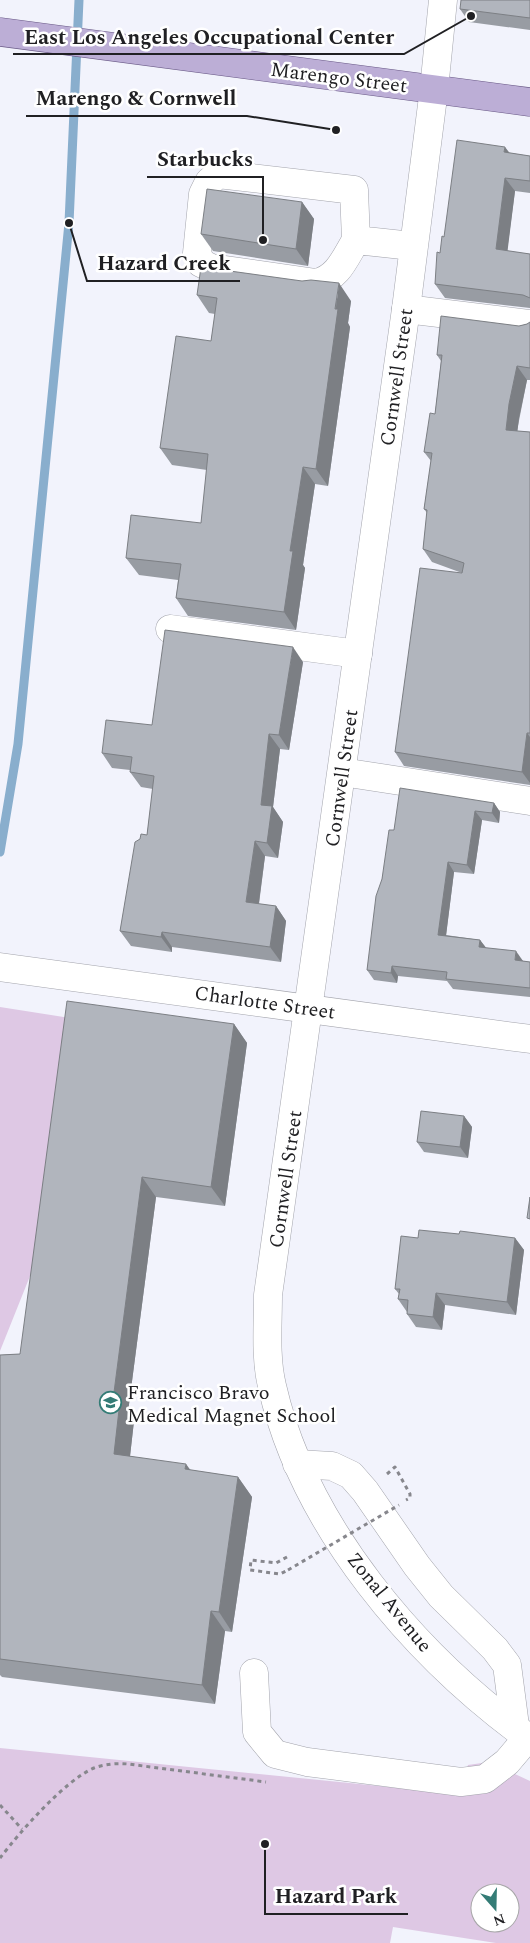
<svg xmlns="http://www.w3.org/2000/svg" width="530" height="1943" viewBox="0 0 530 1943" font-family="Spectral,serif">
	<rect width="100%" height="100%" fill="#f2f3fc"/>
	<g fill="#dec8e4" fill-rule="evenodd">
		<path d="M0 1007 70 1018 36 1261 0 1351Z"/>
		<path d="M0 1748 459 1794 468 1765 489 1762 530 1781V1943H496L393 1927 390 1943H0ZM480 1893H510V1923H480Z"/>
	</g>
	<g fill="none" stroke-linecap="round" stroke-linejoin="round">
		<path stroke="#89aecd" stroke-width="9" d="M0 852 18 744 69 223 79 0"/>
		<defs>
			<g id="minor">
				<path d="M443 0 434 89 406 309 268 1295C268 1325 265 1357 272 1386 304 1527 415 1656 530 1739"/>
				<path d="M356 240C345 258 338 278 316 283L211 268 201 263 197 253 203 194 209 182 218 174 354 190 356 240 412 246"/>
				<path d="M406 309 530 324"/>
				<path d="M170 629 358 654"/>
				<path d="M342 772 530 801"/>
				<path d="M0 967 530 1039"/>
				<path d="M297 1464 332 1466 351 1475 365 1491 417 1566 441 1596 495 1649 507 1665 515 1726"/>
				<path d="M254 1673 257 1732 275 1754 307 1762 461 1782 485 1779 507 1762 528 1737"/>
			</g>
			<path id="major" d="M0 32 530 102"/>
		</defs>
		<use href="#minor" stroke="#a3a4ac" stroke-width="29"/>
		<use href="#major" stroke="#695986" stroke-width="29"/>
		<g stroke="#87878d" stroke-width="3" stroke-dasharray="4 4" stroke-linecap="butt">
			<path d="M387 1474 395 1467 410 1494V1498L406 1500"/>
			<path d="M287 1557 276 1563 251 1560 250 1570 280 1574 288 1570"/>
			<path d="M0 1805 22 1829"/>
			<path d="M0 1858C20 1832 64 1781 94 1768 105 1764 117 1763 128 1764L266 1782"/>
		</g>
		<use href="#minor" stroke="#fff" stroke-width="28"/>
		<use href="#major" stroke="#bcaed6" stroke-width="28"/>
		<path stroke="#87878d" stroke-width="3" stroke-dasharray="4 4" stroke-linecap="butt" d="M288 1570 399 1505"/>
	</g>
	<g fill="#989ca3">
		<path d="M530 0V30L469 22 460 9Z"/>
		<path d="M510 153 530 156V193L515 191 507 251 530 254V308L445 298 435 284 440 253 444 237Z"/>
		<path d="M302 202 314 219 308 266 213 251 201 234Z"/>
		<path d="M197 295 351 301 348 323 350 327 328 486 315 484 303 565 305 568 296 630 188 616 176 598 178 580 139 575 126 558 201 523 207 470 172 465 160 448 211 341 215 314 209 313Z"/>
		<path d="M530 322V380H527L517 431 530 432V785L404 766 395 752 462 573 432 562 423 549 427 513 424 509 431 461 424 452 435 414 441 361 437 355 519 326 527 324Z"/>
		<path d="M303 662 289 750 280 749 273 807 283 822 278 858 265 856 259 904 276 906 286 921 281 962 172 947V952L131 946 120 931 140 839 147 835 153 789 141 787 130 772V770L112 768 102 753 152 725Z"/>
		<path d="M494 803 500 812 499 823 482 820 474 874 454 872 446 935 480 940 486 948 523 961 530 962V997L453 989 447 981 398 976 397 983 374 980 367 970 382 879 394 830Z"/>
		<path d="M234 1024 247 1043 225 1206 156 1197 128 1412 134 1421 130 1456 190 1470 238 1477 252 1497 232 1632 225 1631 215 1704 2 1677 0 1675V1355L20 1354Z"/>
		<path d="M464 1116 472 1127 468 1158 424 1152 417 1142Z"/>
		<path d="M459 1234 515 1238 524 1250 516 1315 445 1305 442 1330 416 1327 407 1314V1312L398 1299 399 1294 395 1289 418 1238Z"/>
	</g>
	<g fill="#7c7f84">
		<path d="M505 147 515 160 504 152Z"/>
		<path d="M505 178 515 191 506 263 496 249Z"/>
		<path d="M302 202 314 219 308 266 296 249Z"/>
		<path d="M339 283 351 301 348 323 350 327 328 486 316 469Z"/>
		<path d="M517 366 527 380 519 418 516 443 506 430 509 404Z"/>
		<path d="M303 467 315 484 303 565 305 568 296 630 284 612 290 551Z"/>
		<path d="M293 647 303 662 289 750 279 735Z"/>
		<path d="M527 733 530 737V783L522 772Z"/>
		<path d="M269 734 280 749 273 807 283 822 278 858 267 843 261 805Z"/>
		<path d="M494 803 500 812 499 823 492 813Z"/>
		<path d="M475 811 482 820 474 874 467 865Z"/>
		<path d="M255 841 265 856 257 917 246 902Z"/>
		<path d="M448 862 454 872 445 944 438 935Z"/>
		<path d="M276 906 286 921 281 962 270 947Z"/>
		<path d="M162 932 172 947V952L161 937Z"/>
		<path d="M480 940 487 949 479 947Z"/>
		<path d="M516 951 523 961 522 970 515 960Z"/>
		<path d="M392 966 398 976 397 983 391 973Z"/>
		<path d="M234 1024 247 1043 225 1206 211 1187Z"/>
		<path d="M464 1116 472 1127 468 1158 460 1147Z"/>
		<path d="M142 1177 156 1197 128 1412 134 1421 128 1474 114 1454 113 1400Z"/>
		<path d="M515 1238 524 1250 516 1315 507 1302Z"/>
		<path d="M436 1293 445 1305 442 1330 433 1317Z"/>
		<path d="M186 1464 200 1483 185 1469Z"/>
		<path d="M238 1477 252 1497 232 1632 219 1612Z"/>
		<path d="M211 1611 225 1631 215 1704 202 1685Z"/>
	</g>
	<g fill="#b1b5bd" stroke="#7c7f84">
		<path d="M461 0H530V18L460 9Z"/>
		<path d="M457 140 505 147 504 152 530 156V181L505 178 496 249 530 254V298L523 295 435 284 437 252 440 253 442 236 444 237Z"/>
		<path d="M207 189 302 202 296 249 201 234Z"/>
		<path d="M201 267 302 281 311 280 339 283 335 309H338L316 469 303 467 290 551H293L284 612 176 598 181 564 126 558 131 515 201 523 208 454 160 448 176 336 211 341 217 298 197 295Z"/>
		<path d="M441 316 519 326 527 324 530 322V368L517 366 509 404 506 430 530 432V733H527L522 772 395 752 420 568 462 573 464 563 423 549 427 510 424 509 432 453 424 452 430 413 435 414 442 355H437Z"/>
		<path d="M165 630 293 647 279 735 269 734 261 805 272 806 267 843 255 841 246 902 276 906 270 947 162 932 161 937 120 931 135 842 140 839 141 834 147 835 154 776 130 772 132 757 102 753 106 720 152 725Z"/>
		<path d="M400 788 494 803 492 813 475 811 467 865 448 862 438 935 480 940 479 947 516 951 515 960 530 962V988L446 979 447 972 392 966 391 973 367 970 376 896 382 879 389 830H394Z"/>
		<path d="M67 1001 234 1024 211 1187 142 1177 113 1400 120 1401 114 1454 186 1464 185 1469 238 1477 219 1612 211 1611 202 1685 0 1659V1355L20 1354Z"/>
		<path d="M421 1111 464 1116 460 1147 417 1142Z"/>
		<path d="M530 1197V1219L527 1218Z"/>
		<path d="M419 1230 459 1234 460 1231 515 1238 507 1302 436 1293 433 1317 407 1314 408 1300 398 1299 400 1289H395L401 1236 418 1238Z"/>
	</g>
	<defs>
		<symbol id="school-ring" viewBox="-11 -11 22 22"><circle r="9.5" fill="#fff" stroke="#347c76" stroke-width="1.5"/><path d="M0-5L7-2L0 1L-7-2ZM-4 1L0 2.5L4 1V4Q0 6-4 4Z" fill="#347c76"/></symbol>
	</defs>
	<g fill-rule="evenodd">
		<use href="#school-ring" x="98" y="1390" width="25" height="25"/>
	</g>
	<g text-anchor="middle" stroke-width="5" stroke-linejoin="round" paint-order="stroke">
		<g font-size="20" fill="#202023" stroke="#fff">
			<text transform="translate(339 77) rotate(7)" y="7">Marengo Street</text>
			<text transform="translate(396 377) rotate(-82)" y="7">Cornwell Street</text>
			<text transform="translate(341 778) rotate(-82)" y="7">Cornwell Street</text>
			<text transform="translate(265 1002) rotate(8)" y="7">Charlotte Street</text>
			<text transform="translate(285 1179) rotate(-82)" y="7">Cornwell Street</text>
			<text transform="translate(390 1602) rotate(51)" y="7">Zonal Avenue</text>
		</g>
		<g font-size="20" fill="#202023" stroke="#fff" text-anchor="start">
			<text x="127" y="1399">Francisco Bravo<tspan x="127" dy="23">Medical Magnet School</tspan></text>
		</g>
	</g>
	<path fill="none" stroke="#202023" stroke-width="2" d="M471 16L404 54H13M336 130L247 116H26M263 240L263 177H147M69 223L87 281H240M265 1844L265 1914H408"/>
	<g fill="#202023" stroke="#fff" stroke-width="2">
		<circle cx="471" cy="16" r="5"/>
		<circle cx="336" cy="130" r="5"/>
		<circle cx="263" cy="240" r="5"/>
		<circle cx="69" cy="223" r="5"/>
		<circle cx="265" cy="1844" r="5"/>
	</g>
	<g font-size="21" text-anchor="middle" font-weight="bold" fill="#202023" stroke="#fff" stroke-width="5" stroke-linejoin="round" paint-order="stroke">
		<text x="209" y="44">East Los Angeles Occupational Center</text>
		<text x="136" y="105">Marengo &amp; Cornwell</text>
		<text x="205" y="166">Starbucks</text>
		<text x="164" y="270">Hazard Creek</text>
		<text x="336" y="1903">Hazard Park</text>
	</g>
	<g transform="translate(495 1908) rotate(160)"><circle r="24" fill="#ffffff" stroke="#a6a6a7"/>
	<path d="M0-4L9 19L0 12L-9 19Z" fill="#347c76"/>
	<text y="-8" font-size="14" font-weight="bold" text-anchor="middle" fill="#202023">N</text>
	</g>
</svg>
